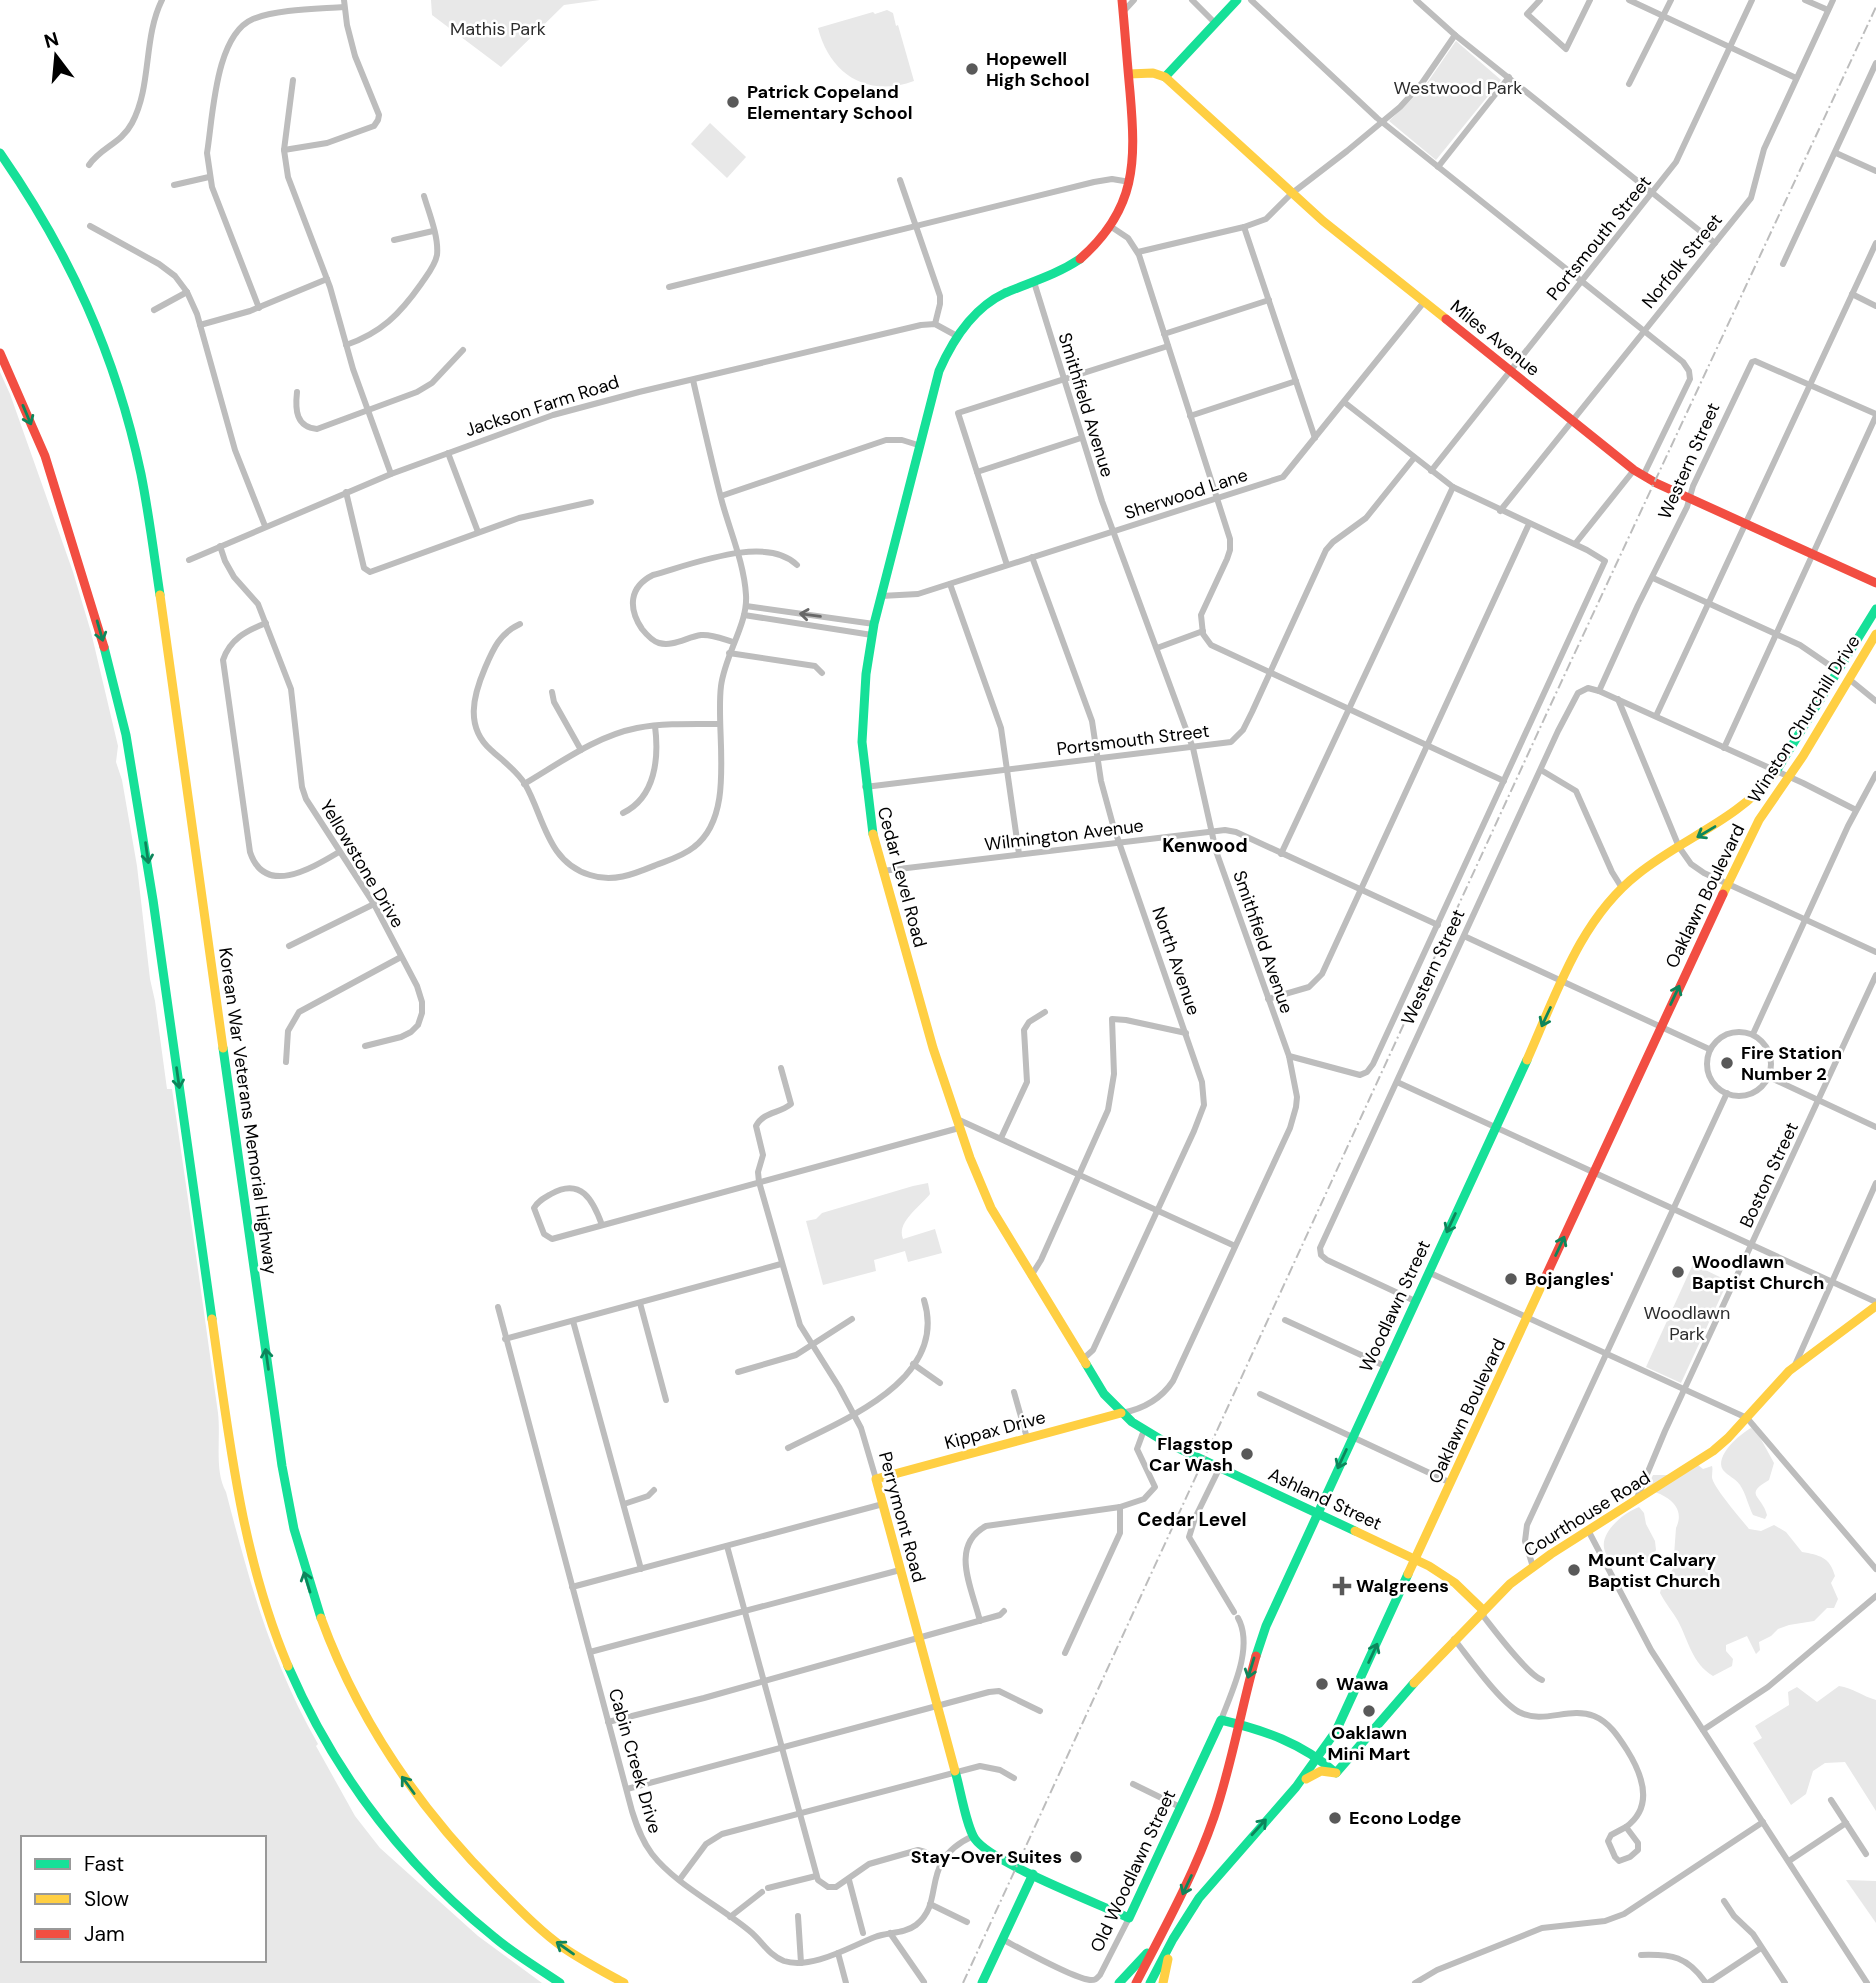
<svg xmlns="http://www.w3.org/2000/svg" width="1876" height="1983" viewBox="0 0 1876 1983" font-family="'DM Sans',sans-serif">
	<rect width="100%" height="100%" fill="#fff"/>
	<g fill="#e8e8e8" fill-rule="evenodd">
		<path d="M431 0H600L564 5 501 67 432 15Z"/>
		<path d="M887 10 893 13 896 26 898 25 914 81C868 98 830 75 818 28L873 12 875 14Z"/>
		<path d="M1456 41 1501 80 1436 160 1389 121 1425 86Z"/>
		<path d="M710 123 746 157 727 178 691 144Z"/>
		<path d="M0 372 10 394 73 572 91 632 118 746 116 762 122 780 137 866 150 979 155 1001 167 1089H172C188 1197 203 1305 218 1413 221 1439 214 1470 226 1492 250 1584 271 1661 318 1744L316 1746 355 1816 380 1848 478 1936 542 1983H0ZM23 1838H264V1960H23Z"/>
		<path d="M928 1183 930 1194C920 1207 896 1222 903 1239L935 1229 942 1253 908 1262 905 1251 874 1260 876 1271 823 1285 806 1221 816 1219 822 1213 913 1186Z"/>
		<path d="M1693 1264 1728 1281 1681 1383 1646 1367Z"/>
		<path d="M1751 1428 1757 1432 1774 1463 1769 1480C1743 1495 1762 1495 1767 1515L1765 1519 1753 1515C1748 1505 1746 1494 1740 1485 1735 1478 1728 1476 1723 1470 1714 1456 1740 1434 1751 1428Z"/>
		<path d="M1692 1460 1703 1469 1712 1466C1713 1469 1712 1473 1712 1477 1712 1486 1742 1520 1749 1529L1761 1531 1774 1525 1786 1532 1802 1552C1819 1555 1830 1557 1835 1576L1831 1583 1838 1599 1834 1608H1827L1814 1621 1789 1625 1778 1629 1771 1636 1759 1642 1760 1650 1756 1654 1747 1636 1726 1645V1651L1733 1659 1732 1666 1713 1676C1692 1663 1689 1642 1678 1621 1673 1612 1665 1603 1660 1593L1662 1585 1673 1569 1676 1528C1687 1505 1664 1494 1646 1489L1653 1475H1668Z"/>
		<path d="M1639 1507 1644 1513 1646 1524 1655 1541 1656 1550 1651 1561 1646 1563 1638 1557 1616 1563C1586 1545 1618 1515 1639 1507Z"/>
		<path d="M1839 1686C1853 1688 1862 1696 1876 1700V1811L1845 1762 1825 1763 1813 1771 1806 1794 1791 1805 1753 1743 1762 1738 1755 1726 1789 1705 1788 1692 1797 1687 1817 1702Z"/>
		<path d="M1846 1880 1876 1881V1923Z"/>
	</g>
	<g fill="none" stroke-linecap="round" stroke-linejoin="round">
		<g stroke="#bdbdbd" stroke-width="6">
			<path d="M1192 0 1215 23"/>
			<path d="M1251 0 1377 118 1683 362 1689 371 1690 379 1643 476"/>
			<path d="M1416 0 1455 35 1715 243"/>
			<path d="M1540 0 1527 14 1566 49 1590 0"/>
			<path d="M1629 0 1796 78"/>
			<path d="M1805 0 1828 10"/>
			<path d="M1123 12 1134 0"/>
			<path d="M293 80 284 150 288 177 330 287 353 369 391 474"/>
			<path d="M1629 84 1671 0"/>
			<path d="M284 150 327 143 374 126 378 120 379 115 355 56 347 25 344 0"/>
			<path d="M1836 153 1876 171"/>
			<path d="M89 165C101 147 121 144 132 123 152 86 143 38 162 0"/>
			<path d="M1438 167 1509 77"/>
			<path d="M900 180 940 296V304L935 324"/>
			<path d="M174 185 209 177"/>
			<path d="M90 226 159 264 175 276 187 292 197 314 235 450 265 526"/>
			<path d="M1110 226 1128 238 1139 255 1230 539V550L1227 559 1201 615 1203 634 1211 645 1504 781"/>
			<path d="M1244 227 1315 438"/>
			<path d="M394 240 433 231"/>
			<path d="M1138 252 1244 227 1266 219 1291 194 1347 151 1400 107 1422 83 1455 35"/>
			<path d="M1783 264 1876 63"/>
			<path d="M1034 282 1102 501 1193 748 1216 851 1289 1056 1297 1097 1296 1107 1290 1128 1173 1381C1161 1399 1143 1409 1122 1413"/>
			<path d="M669 287 1094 182 1112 179 1130 182"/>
			<path d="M1852 294 1876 306"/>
			<path d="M259 308 212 187 207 153C213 117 215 35 253 19 278 9 317 9 344 7"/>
			<path d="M154 310 187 292"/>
			<path d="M200 325 250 311 327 279"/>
			<path d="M1164 334 1269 300"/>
			<path d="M346 345C381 333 400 314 421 284 427 275 435 266 437 255 439 237 429 213 424 196"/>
			<path d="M297 392C295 410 296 427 317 429L417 392 432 383 463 350"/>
			<path d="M1190 416 1296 381"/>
			<path d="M448 453 478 532"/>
			<path d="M1431 471 1676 162 1752 0"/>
			<path d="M977 472 1081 438"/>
			<path d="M346 492 364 568 370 572 519 518 591 502"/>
			<path d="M721 496 886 440H902L918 445"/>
			<path d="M1500 511 1751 198 1764 149 1833 0"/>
			<path d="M1575 544 1634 470"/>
			<path d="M220 546 225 561 234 577 258 604 291 689 302 787 306 799 374 904 417 986 422 1002V1013L418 1025 411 1032 401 1037 365 1046"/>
			<path d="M1032 557 1092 721 1101 781 1113 825 1202 1082 1204 1105 1194 1131 1093 1350 1082 1360"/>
			<path d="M189 560 391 474 553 415 639 392 921 325 935 324 957 336"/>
			<path d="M1007 565 958 413 1168 346"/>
			<path d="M1653 578 1800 645 1838 671"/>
			<path d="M950 584 1001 728 1019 854"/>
			<path d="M881 596 918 594 1283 477 1424 302"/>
			<path d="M746 606 874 624"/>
			<path d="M744 615 872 635"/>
			<path d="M266 623C246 631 230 639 223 660L250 852C265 897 312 868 339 852"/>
			<path d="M520 624C500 633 493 649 485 668 473 696 465 727 491 750 503 761 516 770 525 784 544 817 547 862 590 875 613 883 634 874 656 865 669 860 683 856 694 847 737 814 715 734 721 686 725 654 748 624 746 595 744 562 729 529 721 498 711 459 702 419 693 380"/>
			<path d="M733 642C723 639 712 634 701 635 687 637 673 647 659 643 652 641 646 634 642 629 628 608 629 587 653 575 690 565 766 534 797 565"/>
			<path d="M1157 648 1203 631"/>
			<path d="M729 653 815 666 822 673"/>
			<path d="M1849 679 1876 701"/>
			<path d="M1599 691 1638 605 1687 507 1693 486 1752 362 1755 361 1876 414"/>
			<path d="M552 692 554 702 581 750"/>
			<path d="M1618 699 1679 847 1691 864 1704 873 1876 952"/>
			<path d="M1656 716 1876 243"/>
			<path d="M1724 748 1876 416"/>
			<path d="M1541 770 1576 791 1612 872 1622 888"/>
			<path d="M524 784C560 763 596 736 637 728 664 723 692 724 719 724"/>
			<path d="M865 787 1231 742 1243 730 1252 712 1326 550 1333 542 1366 518 1414 458"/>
			<path d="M623 813C656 797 659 757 655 726"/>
			<path d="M1281 854 1453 487"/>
			<path d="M882 871 1225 830 1236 832 1438 925"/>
			<path d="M1464 936 1709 1049"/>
			<path d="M289 946 374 904"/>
			<path d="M1268 999 1309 987 1322 974 1529 524"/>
			<circle cx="1739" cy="1064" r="32"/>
			<path d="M1753 1034 1848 826 1876 774"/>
			<path d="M1289 1056 1360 1075 1367 1072 1373 1064 1605 561 1587 550 1453 487 1344 402"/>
			<path d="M286 1062 288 1031 299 1012 401 957"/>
			<path d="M781 1068 791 1104C779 1114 764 1111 756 1126L763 1155 758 1172 759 1182 800 1325 839 1387 861 1428 876 1479"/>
			<path d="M1769 1077 1876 1127"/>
			<path d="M1397 1082 1876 1302"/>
			<path d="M957 1119 1235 1246"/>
			<path d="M1001 1138 1027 1082 1024 1030 1029 1022 1045 1012"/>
			<path d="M602 1225C593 1200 581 1177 551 1194 544 1198 538 1201 534 1208L544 1234 552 1239 959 1128"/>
			<path d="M1428 1272 1747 1418 1876 1569"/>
			<path d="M1031 1276 1041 1260 1108 1110 1114 1074 1112 1019 1126 1020 1186 1033"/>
			<path d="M1415 1301 1327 1260 1321 1255 1320 1248 1558 731 1578 693 1588 688 1599 691 1803 783 1856 810"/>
			<path d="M640 1303 666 1400"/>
			<path d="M498 1307 632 1811C637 1827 642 1841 652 1854 677 1886 722 1907 752 1933 763 1943 770 1956 784 1961 812 1970 851 1946 875 1937 889 1932 904 1934 916 1925 947 1901 917 1862 973 1836"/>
			<path d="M1285 1320 1385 1366"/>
			<path d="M573 1321 641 1569"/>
			<path d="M505 1339 781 1264"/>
			<path d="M913 1364 940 1383"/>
			<path d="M1795 1365 1876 1183"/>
			<path d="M738 1372 796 1355 852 1319"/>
			<path d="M1014 1392 1027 1438"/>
			<path d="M1260 1394 1451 1483"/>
			<path d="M788 1448C843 1420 949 1380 924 1300"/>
			<path d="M1220 1467 1195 1518 1189 1537 1234 1612"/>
			<path d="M1637 1498 1665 1431 1876 975"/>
			<path d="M624 1504 648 1496 654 1490"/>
			<path d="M1589 1532 1651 1650 1867 1983"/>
			<path d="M727 1546 818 1880 828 1887H836L869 1864 918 1850 925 1852 940 1864"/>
			<path d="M1533 1567 1525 1541 1527 1525 1727 1093"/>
			<path d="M572 1587 883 1504"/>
			<path d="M1483 1612 1484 1617C1495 1631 1527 1674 1542 1680"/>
			<path d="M980 1621C972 1588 949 1546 986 1526L1120 1507 1144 1499 1155 1487 1137 1449 1144 1430"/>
			<path d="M1454 1639C1470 1659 1499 1701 1519 1712 1544 1725 1569 1706 1594 1716 1609 1722 1618 1736 1627 1750 1642 1774 1655 1806 1626 1827"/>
			<path d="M590 1652 900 1570"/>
			<path d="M1065 1653 1120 1533V1507"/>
			<path d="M1221 1720C1232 1691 1254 1647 1238 1618"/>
			<path d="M608 1722 704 1698 1000 1615 1004 1611"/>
			<path d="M1703 1730 1768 1687 1876 1596"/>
			<path d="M1133 1784 1180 1807"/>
			<path d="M627 1789 989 1692 999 1691 1040 1711"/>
			<path d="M1831 1800 1866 1854"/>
			<path d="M1626 1827 1638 1843V1850L1630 1857 1619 1861 1615 1857 1608 1841 1611 1835Z"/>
			<path d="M1789 1861 1846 1823"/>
			<path d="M680 1879 706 1844 722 1834 980 1766 1000 1770 1014 1778"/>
			<path d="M849 1880 863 1933"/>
			<path d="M768 1888 816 1876"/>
			<path d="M1724 1901 1734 1916 1753 1934 1785 1983"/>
			<path d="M930 1904 967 1922"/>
			<path d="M798 1916 801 1963"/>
			<path d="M730 1917 762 1892"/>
			<path d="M890 1933 924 1982"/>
			<path d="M1002 1939C1019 1948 1076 1980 1091 1980 1096 1980 1096 1979 1100 1975L1129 1918"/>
			<path d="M838 1953 846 1983"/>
			<path d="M1641 1955C1672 1954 1687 1956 1706 1983"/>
			<path d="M1415 1983 1437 1970 1542 1928 1605 1921 1624 1914 1763 1822"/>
			<path d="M1708 1983 1761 1948"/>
		</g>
		<g stroke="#16e098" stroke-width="9">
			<path d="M1165 77 1237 0"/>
			<path d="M0 153C69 252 116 355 141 474 149 514 154 555 160 595"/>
			<path d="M104 647 126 735 153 900 212 1319"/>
			<path d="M1775 773 1876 609"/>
			<path d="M873 834 862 742 866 674 874 624 939 371C953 339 973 308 1005 293 1031 282 1056 275 1080 259"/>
			<path d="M223 1048 282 1466 294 1529 321 1618"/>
			<path d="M1086 1364 1104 1394 1132 1422 1165 1442 1355 1531"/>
			<path d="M1256 1656 1266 1626 1527 1060"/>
			<path d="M288 1666C334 1772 403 1864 494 1937 514 1954 538 1968 560 1983"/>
			<path d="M955 1771C960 1787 966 1826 975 1839 992 1863 1097 1903 1129 1918L1221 1720C1264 1730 1302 1743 1336 1773L1414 1683"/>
			<path d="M982 1983 1033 1874"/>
			<path d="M1119 1983 1147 1953"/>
			<path d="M1150 1983 1173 1939 1199 1898 1296 1787 1336 1731 1408 1574"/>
		</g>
		<g stroke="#ffcf43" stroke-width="9">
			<path d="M1129 74 1153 73 1165 77 1323 221 1446 319"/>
			<path d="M160 595 223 1048"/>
			<path d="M873 834 933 1048 970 1158 991 1208 1086 1364"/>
			<path d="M1723 894 1759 820 1803 756 1876 634"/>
			<path d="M1527 1060C1556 995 1580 919 1638 874 1683 838 1738 820 1775 773"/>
			<path d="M212 1319C229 1437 241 1555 288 1666"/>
			<path d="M1355 1531 1429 1566 1455 1583 1483 1610"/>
			<path d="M1408 1574 1544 1280"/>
			<path d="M321 1618C359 1722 420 1810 497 1887 518 1908 540 1931 564 1948 583 1961 604 1972 624 1983"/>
			<path d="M1414 1683 1510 1584 1551 1554 1713 1451 1728 1438 1789 1371 1876 1306"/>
			<path d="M955 1771 876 1479 1121 1413"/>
			<path d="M1306 1779 1321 1771 1336 1773"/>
			<path d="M1163 1983 1168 1959"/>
		</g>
		<g stroke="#f24e42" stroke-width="9">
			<path d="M1080 259C1137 209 1136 162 1130 92 1127 61 1125 31 1122 0"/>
			<path d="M1446 319 1634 470 1656 483 1876 583"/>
			<path d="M0 353 45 456 104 647"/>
			<path d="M1544 1280 1723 894"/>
			<path d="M1136 1983C1164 1929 1194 1875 1214 1817 1232 1764 1241 1709 1256 1656"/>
		</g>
		<path stroke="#bdbdbd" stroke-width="2" stroke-dasharray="10 3.5 2 3.5" stroke-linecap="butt" d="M963 1983 1551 704 1876 7"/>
	</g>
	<defs><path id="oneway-shaft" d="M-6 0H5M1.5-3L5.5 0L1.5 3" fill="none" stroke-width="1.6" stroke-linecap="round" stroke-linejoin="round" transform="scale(1.75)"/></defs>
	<g stroke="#0d865b">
		<use href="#oneway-shaft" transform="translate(27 415) rotate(67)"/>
		<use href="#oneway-shaft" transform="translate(100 631) rotate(74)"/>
		<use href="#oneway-shaft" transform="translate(1706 832) rotate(149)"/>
		<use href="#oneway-shaft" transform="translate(147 853) rotate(82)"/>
		<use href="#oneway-shaft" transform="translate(1675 995) rotate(-65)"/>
		<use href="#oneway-shaft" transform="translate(1546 1017) rotate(115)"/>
		<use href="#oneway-shaft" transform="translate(178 1078) rotate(82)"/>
		<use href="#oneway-shaft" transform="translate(1451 1223) rotate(115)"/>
		<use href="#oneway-shaft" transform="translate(1560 1246) rotate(-65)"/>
		<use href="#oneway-shaft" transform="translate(267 1359) rotate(-98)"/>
		<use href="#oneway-shaft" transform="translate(1342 1459) rotate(115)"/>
		<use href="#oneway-shaft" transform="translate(307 1582) rotate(-107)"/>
		<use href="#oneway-shaft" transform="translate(1373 1653) rotate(-65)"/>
		<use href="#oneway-shaft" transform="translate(1251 1668) rotate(107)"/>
		<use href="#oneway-shaft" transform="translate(408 1785) rotate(-126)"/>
		<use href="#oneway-shaft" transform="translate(1259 1827) rotate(-48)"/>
		<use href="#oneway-shaft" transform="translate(1187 1885) rotate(115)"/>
		<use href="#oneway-shaft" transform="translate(565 1948) rotate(-145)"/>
	</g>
	<use stroke="#686868" href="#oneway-shaft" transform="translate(810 615) rotate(-172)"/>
	<g fill="#595959" stroke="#fff" stroke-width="2.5">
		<circle cx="972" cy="69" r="7"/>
		<circle cx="733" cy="102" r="7"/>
		<circle cx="1727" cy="1063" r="7"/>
		<circle cx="1678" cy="1272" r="7"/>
		<circle cx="1511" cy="1279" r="7"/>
		<circle cx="1247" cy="1454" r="7"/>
		<circle cx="1574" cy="1570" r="7"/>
		<path d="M1338.5 1575.5h7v7h7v7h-7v7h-7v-7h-7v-7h7z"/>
		<circle cx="1322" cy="1684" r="7"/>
		<circle cx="1369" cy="1711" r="7"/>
		<circle cx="1335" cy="1818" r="7"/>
		<circle cx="1076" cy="1857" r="7"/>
	</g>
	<g text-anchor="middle" stroke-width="5" stroke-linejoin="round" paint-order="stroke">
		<g font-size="18" fill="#2c2c2c" stroke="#fff">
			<text x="498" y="35">Mathis Park</text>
			<text x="1458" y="94">Westwood Park</text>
			<text x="1687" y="1319">Woodlawn<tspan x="1687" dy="21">Park</tspan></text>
		</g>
		<g font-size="18" font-weight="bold" fill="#000" stroke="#fff" text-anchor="start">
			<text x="986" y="65">Hopewell<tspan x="986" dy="21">High School</tspan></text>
			<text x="747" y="98">Patrick Copeland<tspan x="747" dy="21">Elementary School</tspan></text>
			<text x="1741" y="1059">Fire Station<tspan x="1741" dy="21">Number 2</tspan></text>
			<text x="1692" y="1268">Woodlawn<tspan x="1692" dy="21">Baptist Church</tspan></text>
			<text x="1525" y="1285">Bojangles'</text>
			<text x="1233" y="1450" text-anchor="end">Flagstop<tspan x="1233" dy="21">Car Wash</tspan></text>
			<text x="1588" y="1566">Mount Calvary<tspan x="1588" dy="21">Baptist Church</tspan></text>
			<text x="1356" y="1592">Walgreens</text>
			<text x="1336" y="1690">Wawa</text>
			<text x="1369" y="1739" text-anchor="middle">Oaklawn<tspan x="1369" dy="21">Mini Mart</tspan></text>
			<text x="1349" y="1824">Econo Lodge</text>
			<text x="1062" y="1863" text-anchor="end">Stay-Over Suites</text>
		</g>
		<g font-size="18" fill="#000" stroke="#fff">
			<text transform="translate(1599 238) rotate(-51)" y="6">Portsmouth Street</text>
			<text transform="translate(1682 261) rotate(-51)" y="6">Norfolk Street</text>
			<text transform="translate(1495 338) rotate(39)" y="6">Miles Avenue</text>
			<text transform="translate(1086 405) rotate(73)" y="6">Smithfield Avenue</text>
			<text transform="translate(542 406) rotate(-18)" y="6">Jackson Farm Road</text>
			<text transform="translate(1689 461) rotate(-66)" y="6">Western Street</text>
			<text transform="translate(1186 494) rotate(-18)" y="6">Sherwood Lane</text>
			<text transform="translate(1804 719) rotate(-58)" y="6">Winston Churchill Drive</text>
			<text transform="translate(1133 740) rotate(-7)" y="6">Portsmouth Street</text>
			<text transform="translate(1064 835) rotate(-7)" y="6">Wilmington Avenue</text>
			<text transform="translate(362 864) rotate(59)" y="6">Yellowstone Drive</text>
			<text transform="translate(902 877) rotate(75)" y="6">Cedar Level Road</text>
			<text transform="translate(1705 896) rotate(-64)" y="6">Oaklawn Boulevard</text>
			<text transform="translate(1263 942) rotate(71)" y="6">Smithfield Avenue</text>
			<text transform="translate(1176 961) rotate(71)" y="6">North Avenue</text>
			<text transform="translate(1433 967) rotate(-65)" y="6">Western Street</text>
			<text transform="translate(248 1111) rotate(82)" y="6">Korean War Veterans Memorial Highway</text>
			<text transform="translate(1769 1175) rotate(-65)" y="6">Boston Street</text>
			<text transform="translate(1395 1306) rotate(-65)" y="6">Woodlawn Street</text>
			<text transform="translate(1467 1411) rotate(-65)" y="6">Oaklawn Boulevard</text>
			<text transform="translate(995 1430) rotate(-15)" y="6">Kippax Drive</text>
			<text transform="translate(1325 1499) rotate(25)" y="6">Ashland Street</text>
			<text transform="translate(1587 1514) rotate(-32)" y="6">Courthouse Road</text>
			<text transform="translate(902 1517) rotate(75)" y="6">Perrymont Road</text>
			<text transform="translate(635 1761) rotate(74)" y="6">Cabin Creek Drive</text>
			<text transform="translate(1133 1871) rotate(-65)" y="6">Old Woodlawn Street</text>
		</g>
		<g font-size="19" font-weight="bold" fill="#000" stroke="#fff">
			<text x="1205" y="852">Kenwood</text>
			<text x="1192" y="1526">Cedar Level</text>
		</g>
	</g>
	<rect x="21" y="1836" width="245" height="126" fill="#ffffff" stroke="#999999" stroke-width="2"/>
	<rect x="35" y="1859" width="35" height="10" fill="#16e098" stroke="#999999" stroke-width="2"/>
	<text x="84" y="1871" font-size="21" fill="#000000">Fast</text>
	<rect x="35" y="1894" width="35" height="10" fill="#ffcf43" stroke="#999999" stroke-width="2"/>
	<text x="84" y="1906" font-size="21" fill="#000000">Slow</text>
	<rect x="35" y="1929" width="35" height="10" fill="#f24e42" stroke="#999999" stroke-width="2"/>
	<text x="84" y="1941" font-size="21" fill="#000000">Jam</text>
	<g transform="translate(56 56) rotate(344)" stroke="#ffffff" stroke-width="5" paint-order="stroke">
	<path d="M0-5L12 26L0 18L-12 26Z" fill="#000000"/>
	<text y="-10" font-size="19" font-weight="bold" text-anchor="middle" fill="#000000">N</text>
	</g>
</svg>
